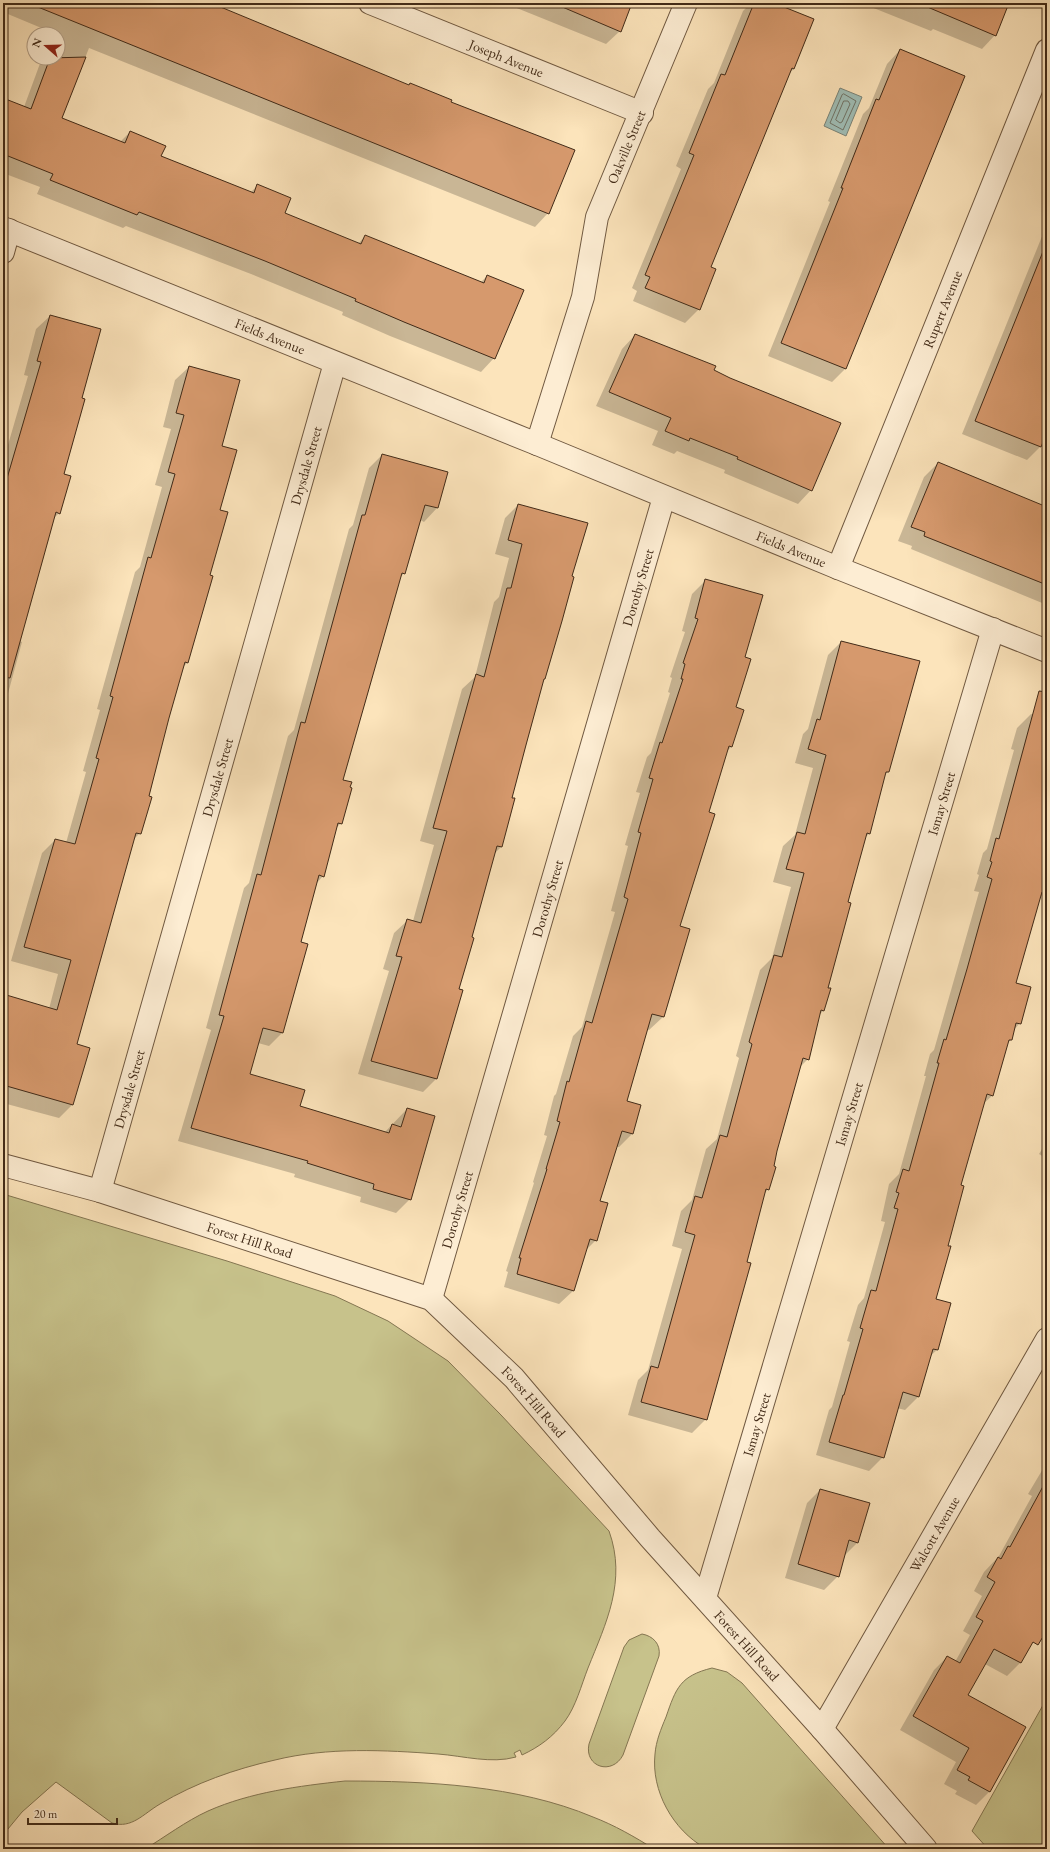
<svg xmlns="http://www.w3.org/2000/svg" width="1050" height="1852" viewBox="0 0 1050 1852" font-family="'EB Garamond',serif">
	<rect width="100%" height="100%" fill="#fce4bb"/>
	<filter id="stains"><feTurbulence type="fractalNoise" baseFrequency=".005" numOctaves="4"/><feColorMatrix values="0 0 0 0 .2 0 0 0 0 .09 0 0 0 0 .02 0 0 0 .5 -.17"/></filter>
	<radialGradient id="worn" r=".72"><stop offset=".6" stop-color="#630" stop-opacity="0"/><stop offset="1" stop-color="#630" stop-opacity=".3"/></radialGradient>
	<g fill="#c7c28b" stroke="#847652">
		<path d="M3 1194 227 1261 335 1296 388 1321 448 1361 501 1415 609 1531C627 1581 606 1623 588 1668 581 1686 576 1706 565 1721 553 1737 539 1747 522 1755L520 1750 514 1753 516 1757C491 1764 464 1756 438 1754 385 1750 328 1747 275 1760 235 1769 195 1783 160 1804 143 1814 132 1829 112 1823L56 1782 22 1812 3 1835Z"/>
		<path d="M642 1634C653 1636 661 1644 659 1656L623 1755C612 1776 584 1767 589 1744L624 1647 629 1640Z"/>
		<path d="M712 1668 727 1672 742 1683 889 1849C841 1849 792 1849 744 1849 736 1849 711 1852 705 1848 673 1830 651 1791 655 1754 656 1741 661 1729 666 1717 676 1688 680 1676 712 1668Z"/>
		<path d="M1047 1698V1849H988L972 1831Z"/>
		<path d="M345 1781C426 1781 517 1785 593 1817 614 1825 635 1837 654 1849H145C165 1837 186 1821 208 1811 251 1792 299 1786 345 1781Z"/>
	</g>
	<path fill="#a0beb6" stroke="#7a8377" d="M840 88 862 97 846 136 824 126Z"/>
	<g fill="#0003">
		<path d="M3 3H206L449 102 548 213 535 227 89 48 61 119 120 142 130 132 160 157 250 193 258 185 284 213 358 244 365 236 480 283 487 276 494 358 481 372 390 336 342 315 343 312 251 274 126 226 123 228 37 194 40 187 3 173V99L24 107 42 58H58V34H51V32L3 12Z"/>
		<path d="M504 3H631L620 31 606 44Z"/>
		<path d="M751 3H771L794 69 789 73 709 267 699 309 685 323 633 301 637 291 632 288 681 169 676 166 708 89 714 83 743 11Z"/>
		<path d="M861 3H1008L995 35 982 49 933 29 931 31Z"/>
		<path d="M900 50 964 76 845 369 832 382 768 356 830 202 828 201 863 114 869 108 887 64Z"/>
		<path d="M1047 224V430L1040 447 1027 460 962 434Z"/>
		<path d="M50 316 81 398 63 475 59 513 53 519 19 641 22 642 3 712V462L28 376 24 375 36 329Z"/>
		<path d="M635 335 811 490 798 504 724 473 725 470 677 451 674 454 652 445 658 431 596 406 622 349Z"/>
		<path d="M189 367 221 447 219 511 209 576 211 577 187 663 182 668 168 718 140 833 132 841 75 1045 72 1105 59 1118 3 1103V996L49 1009 58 974 11 961 42 853 55 840 66 843 86 772 83 771 100 710 97 709 135 572 140 567 162 487 155 485 171 429 163 427 175 380Z"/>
		<path d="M382 455 447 473 437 508 424 522 420 520 404 573 399 579 342 780 341 823 336 828 323 876 316 884 300 943 282 1033 269 1046 258 1043 248 1074 299 1107 384 1133 407 1109 410 1199 396 1213 360 1202 361 1197 294 1177 295 1174 178 1141 211 1030 206 1028 244 888 249 883 288 736 294 730 349 529 353 525 369 468Z"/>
		<path d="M938 463 1047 507V605L911 549 912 546 898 541 924 477Z"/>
		<path d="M518 505 571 577 511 799H513L501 847 494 854 458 990 462 991 436 1079 423 1092 358 1074 389 971 383 969 394 933 408 920 413 921 434 845 420 841 462 689 475 677 494 602 499 597 509 558 495 554 505 518Z"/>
		<path d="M706 580 744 657 734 708 743 711 731 747 726 752 708 813 679 926 663 1017 649 1030 646 1029 626 1102 632 1134 619 1147H616L599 1202 596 1240 586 1250 573 1291 559 1304 504 1287 508 1272 506 1271 534 1183 533 1182 547 1136 544 1135 554 1096 556 1094 573 1036 582 1027 615 912 611 911 628 846 625 845 640 793 636 792 647 757 651 753 670 693 668 692 672 678 670 677 685 632 682 631 692 594Z"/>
		<path d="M841 642 888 772 884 775 869 834 864 838 846 903 824 1010 819 1015 808 1059 799 1068 776 1151 768 1189 764 1194 706 1419 692 1433 628 1415 638 1380 648 1370 682 1249 672 1246 681 1211 692 1200 706 1149 717 1139 739 1058 736 1056 760 970 772 958 791 887 773 882 783 846 795 835 813 768 795 763 803 734 808 729 828 655Z"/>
		<path d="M1031 714 1047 718V884L1045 892 1039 898 1015 984 1020 1023 1013 1031 1011 1040 1007 1043 993 1095 982 1105 959 1186 935 1300 950 1304 937 1350 929 1357 919 1396 905 1410 897 1408 883 1457 869 1471 816 1455 829 1410 832 1407 850 1342 847 1341 858 1305 864 1298 885 1222 881 1221 889 1184 899 1174 926 1076H924L930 1054 934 1050 979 892 974 891 979 875 977 874 983 853 987 849 1006 779 1014 750 1011 749 1017 728Z"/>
		<path d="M1047 1141V1159L1039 1154Z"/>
		<path d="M1047 1462V1617L1020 1663 1007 1676 985 1664 967 1696 1024 1727 989 1792 976 1805 955 1794 957 1791 944 1784 956 1762 900 1730 934 1670 947 1657 955 1662 970 1635 963 1631 982 1596 974 1591 984 1572 999 1556 1032 1496 1028 1494Z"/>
		<path d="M820 1490 857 1543 844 1556 838 1576 824 1590 785 1578 807 1503Z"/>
	</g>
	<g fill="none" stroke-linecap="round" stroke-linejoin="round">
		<g stroke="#717467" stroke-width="1">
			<path d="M844 94 856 101 843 130 830 123 842 95Z"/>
			<path d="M844 101H848L850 104 842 122 840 123 836 120Z"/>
		</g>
	</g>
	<g fill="#d6996d" stroke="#422b18">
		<path d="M28 3H211L409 85 410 83 452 100 451 102 575 150 549 214Z"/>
		<path d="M553 3H632L621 32Z"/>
		<path d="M754 3H774L814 19 794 69 792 68 711 267 716 269 700 310 645 288 650 277 645 275 694 155 689 153 721 74 725 75Z"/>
		<path d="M918 3H1009L996 36Z"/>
		<path d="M900 49 965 76 846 369 781 343 843 188H841L876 99 879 100Z"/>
		<path d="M86 57 62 118 125 143 130 131 166 146 161 156 254 193 257 184 291 198 285 213 361 244 365 235 484 283 487 275 524 290 495 359 404 322 355 301 356 299 265 261 139 212 137 215 50 180 53 174 3 154V98L31 109 50 58Z"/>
		<path d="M1046 244 1047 432 1041 447 975 421Z"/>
		<path d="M50 315 101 329 82 398 85 399 64 474 71 476 60 514 56 512 10 678 3 677V492L41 362 37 361Z"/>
		<path d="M635 334 716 366 714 370 730 378 841 423 812 491 737 459 738 457 690 438 689 441 665 431 671 418 609 392Z"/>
		<path d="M189 366 240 380 222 446 237 450 220 510 228 512 210 575 213 576 188 663 185 662 169 718 149 796 152 797 141 834 136 833 77 1044 90 1048 73 1105 3 1085V994L57 1010 71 960 24 947 55 839 75 844 99 759 96 758 113 697 110 696 148 557 151 558 175 474 168 472 184 415 176 413Z"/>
		<path d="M382 454 448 472 438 508 425 505 405 574 402 573 343 780 352 782 350 787 352 788 342 824 338 823 324 877 319 875 301 942 308 944 283 1033 263 1028 250 1074 305 1090 300 1106 389 1133 392 1124 401 1127 407 1108 435 1116 411 1200 373 1189 374 1184 307 1163 308 1161 191 1128 224 1016 219 1015 257 874 261 875 301 722 305 723 362 515H365Z"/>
		<path d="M938 462 1047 507V585L924 536 925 532 911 527Z"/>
		<path d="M518 504 588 523 572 576 574 577 562 621 545 679H544L526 745 512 798H515L502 847 497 846 472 937 474 938 459 989 463 990 437 1079 371 1061 402 957 396 956 407 919 421 923 447 831 433 828 476 674 484 677 507 588H511L522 544 508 540Z"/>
		<path d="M705 579 763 595 745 657 751 659 736 707 744 710 732 747 729 746 709 812 715 814 680 926 690 929 664 1017 652 1014 627 1101 641 1105 633 1134 622 1131 600 1201 608 1203 597 1241 590 1239 574 1291 517 1274 521 1258H519L547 1169H546L560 1122 557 1121 567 1081 569 1082 586 1021 592 1023 628 899 624 897 641 833 638 832 653 779 649 778 660 742 662 743 683 679H681L685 664 683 663 698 619 695 618Z"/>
		<path d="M841 641 920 661 889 772H886L870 834 867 833 848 902 851 903 828 988H831L824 1011 821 1010 809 1060 803 1058 777 1151 774 1166 776 1167 769 1190 766 1189 747 1262 751 1263 707 1420 641 1402 651 1366 658 1368 695 1235 685 1232 695 1196 702 1198 720 1135 727 1137 752 1044 749 1042 774 955 782 957 804 873 786 869 797 832 805 834 826 755 808 749 817 719 820 720Z"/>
		<path d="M1039 691 1047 692V893L1042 892 1016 983 1031 987 1021 1024 1016 1023 1012 1040H1009L993 1096 987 1094 961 1185 964 1186 948 1246H951L936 1299 951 1303 938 1350 933 1349 919 1397 903 1392 884 1458 829 1442 843 1395H844L863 1329 860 1328 871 1290 876 1291 898 1209 894 1208 899 1193 896 1192 903 1169 909 1171 939 1063H937L944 1039 946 1040 967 969 992 879 987 877 992 862 990 861 996 838 999 839Z"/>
		<path d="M1047 1479V1630L1038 1645 1033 1642 1021 1663 994 1649 968 1695 1026 1727 990 1792 968 1780 970 1777 957 1770 969 1748 913 1716 947 1656 960 1663 983 1621 976 1617 995 1582 987 1577 998 1557 1001 1559 1008 1546 1010 1547Z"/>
		<path d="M820 1489 870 1503 858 1543 849 1540 839 1577 798 1564Z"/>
	</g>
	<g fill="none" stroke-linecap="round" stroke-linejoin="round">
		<defs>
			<g id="minor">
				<path id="s1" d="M370 3 642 113"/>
				<path id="s2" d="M3 228 537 444 838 568 1047 651"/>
				<path d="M3 252 9 230"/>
				<path id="s3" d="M537 444 583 297 597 217 686 3"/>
				<path id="s4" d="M838 568 1047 50"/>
				<path id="s5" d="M100 1191 335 363"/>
				<path id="s6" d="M431 1299 664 497"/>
				<path id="s7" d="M705 1598 993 629"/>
				<path id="s8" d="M822 1729 1047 1339"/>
			</g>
			<g id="tertiary">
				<path id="s9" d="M3 1165 100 1191 431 1299 514 1378 650 1538 822 1729 926 1849"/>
			</g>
		</defs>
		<use href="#minor" stroke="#705941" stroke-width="24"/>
		<use href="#tertiary" stroke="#705941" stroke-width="24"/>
		<use href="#minor" stroke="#fdedd3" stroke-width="22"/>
		<use href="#tertiary" stroke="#fdedd3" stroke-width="22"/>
	</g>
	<g text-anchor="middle" stroke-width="4" stroke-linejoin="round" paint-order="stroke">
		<g font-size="14" fill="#422b18" stroke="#fdedd3">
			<text dy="5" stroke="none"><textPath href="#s1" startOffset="147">Joseph Avenue</textPath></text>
			<text dy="5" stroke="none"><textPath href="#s3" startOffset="311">Oakville Street</textPath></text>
			<text dy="5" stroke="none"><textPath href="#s4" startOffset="279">Rupert Avenue</textPath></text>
			<text dy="5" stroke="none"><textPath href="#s2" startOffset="288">Fields Avenue</textPath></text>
			<text dy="5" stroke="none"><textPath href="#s5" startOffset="754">Drysdale Street</textPath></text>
			<text dy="5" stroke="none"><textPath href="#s2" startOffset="851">Fields Avenue</textPath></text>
			<text dy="5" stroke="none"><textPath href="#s6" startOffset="741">Dorothy Street</textPath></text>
			<text dy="5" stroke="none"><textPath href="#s5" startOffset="430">Drysdale Street</textPath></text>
			<text dy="5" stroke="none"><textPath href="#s7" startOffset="829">Ismay Street</textPath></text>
			<text dy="5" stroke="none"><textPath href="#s6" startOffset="417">Dorothy Street</textPath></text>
			<text dy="5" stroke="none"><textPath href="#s5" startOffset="106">Drysdale Street</textPath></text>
			<text dy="5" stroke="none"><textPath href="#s7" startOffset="505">Ismay Street</textPath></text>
			<text dy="5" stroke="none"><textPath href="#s6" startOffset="93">Dorothy Street</textPath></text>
			<text dy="5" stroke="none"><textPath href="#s9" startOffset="258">Forest Hill Road</textPath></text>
			<text dy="5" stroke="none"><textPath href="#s9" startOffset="594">Forest Hill Road</textPath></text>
			<text dy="5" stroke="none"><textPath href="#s7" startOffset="181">Ismay Street</textPath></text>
			<text dy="5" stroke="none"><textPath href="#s8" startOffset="225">Walcott Avenue</textPath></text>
			<text dy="5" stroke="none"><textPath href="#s9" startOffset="918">Forest Hill Road</textPath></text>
		</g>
	</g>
	<rect width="1050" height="1852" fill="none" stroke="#fce4bb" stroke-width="16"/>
	<rect x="4" y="4" width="1042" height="1844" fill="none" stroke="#422b18" stroke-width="2"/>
	<rect x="8" y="8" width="1034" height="1836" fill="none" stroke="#422b18"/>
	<g transform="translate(46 46) rotate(290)"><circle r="19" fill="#fdedd3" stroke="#b29f88"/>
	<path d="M0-3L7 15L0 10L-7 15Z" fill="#8f2418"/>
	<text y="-6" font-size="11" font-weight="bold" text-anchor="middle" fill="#422b18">N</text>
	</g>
	<path d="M28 1818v6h89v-6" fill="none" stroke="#422b18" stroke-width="2"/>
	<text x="34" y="1818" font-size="12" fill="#422b18" stroke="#fdedd3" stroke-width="3" paint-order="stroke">20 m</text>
	<rect width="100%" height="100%" filter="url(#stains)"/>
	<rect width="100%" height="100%" fill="url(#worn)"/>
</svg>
